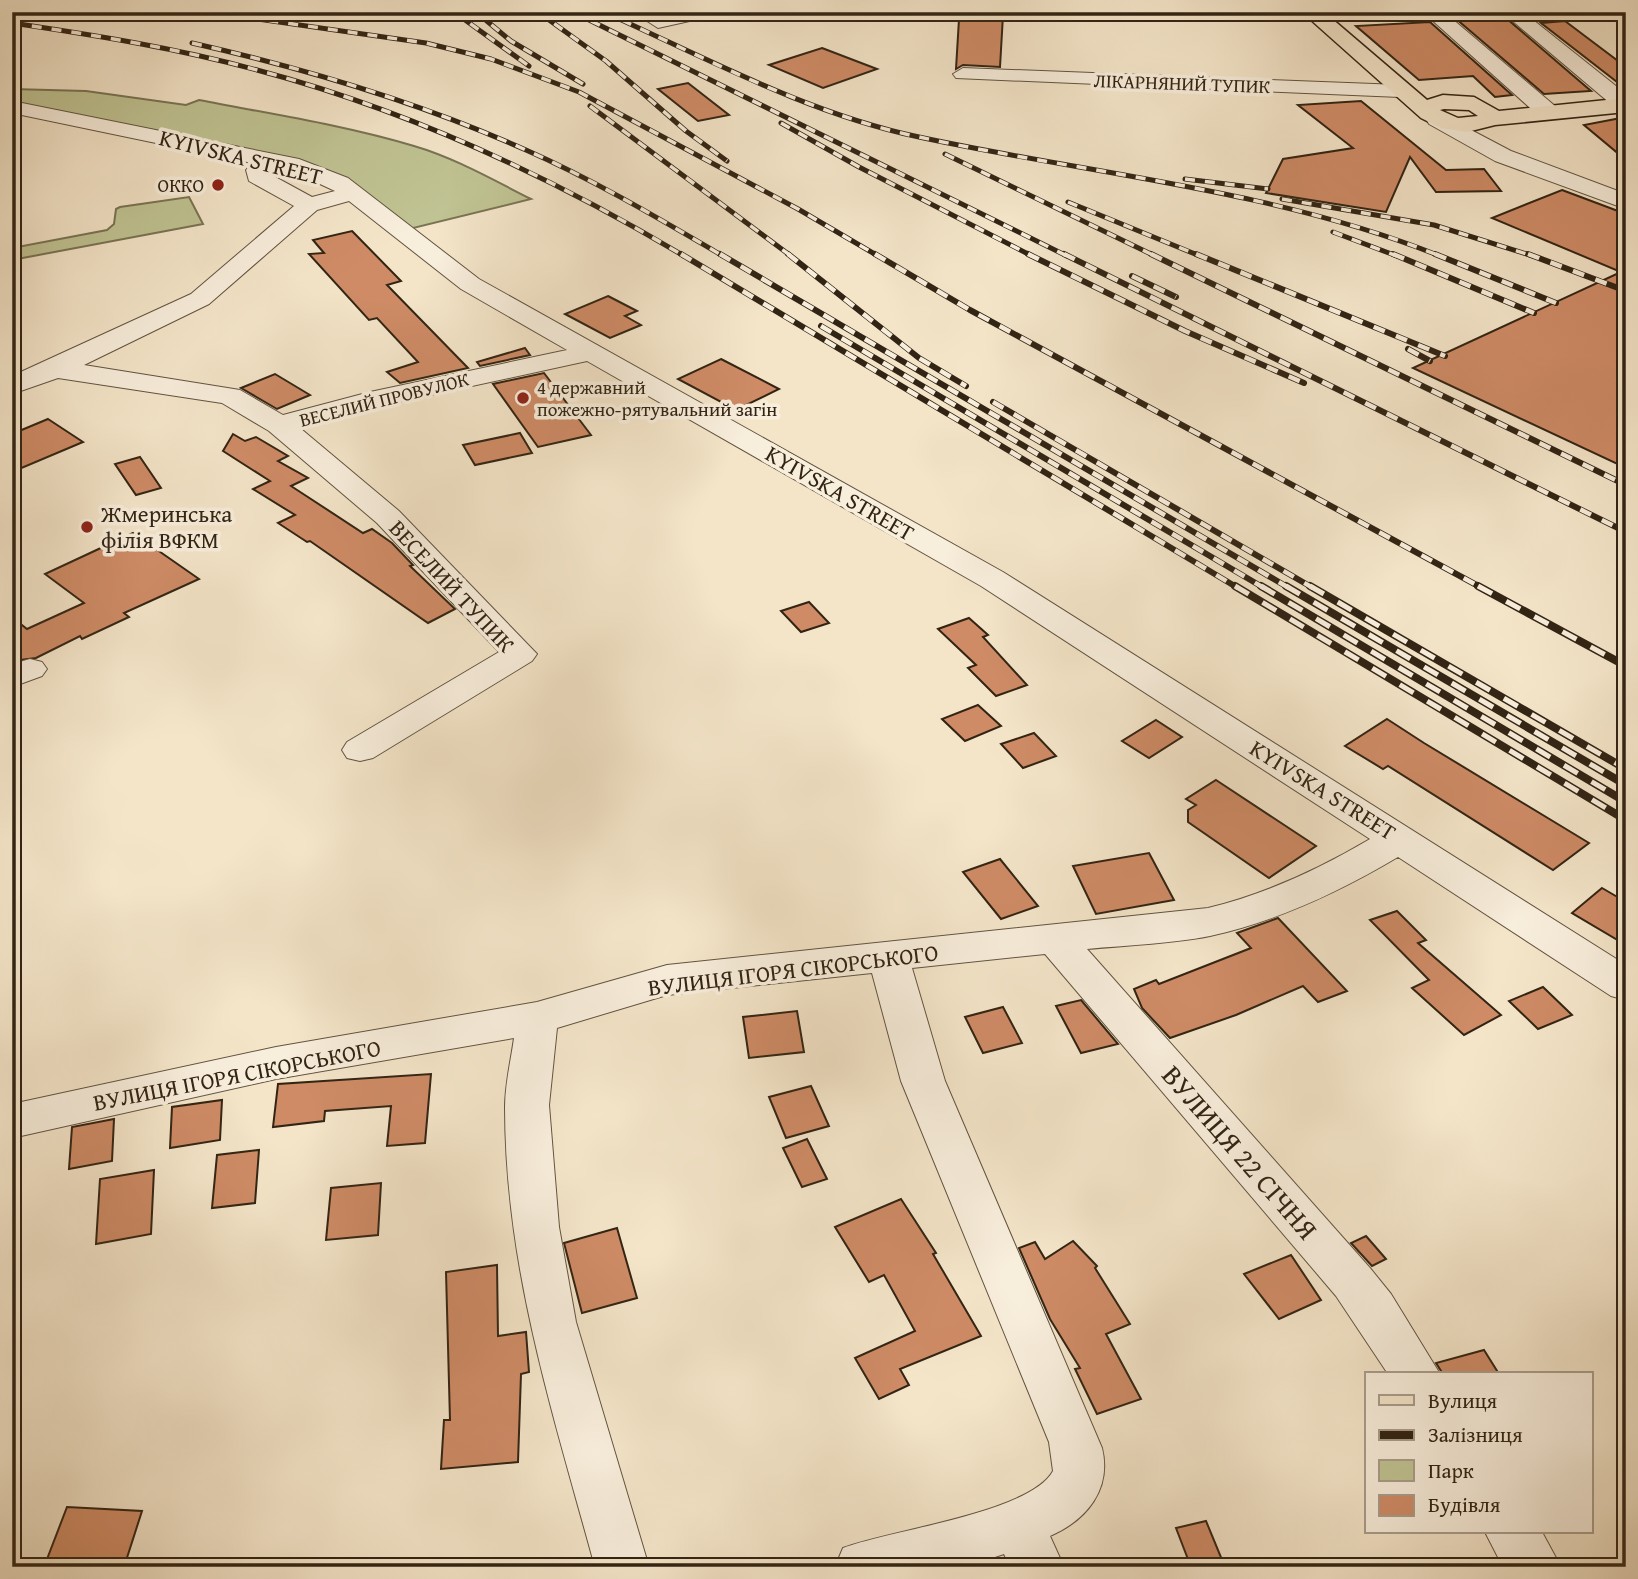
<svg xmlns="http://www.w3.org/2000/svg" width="1638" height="1579" viewBox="0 0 1638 1579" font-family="'Gentium Book Plus',serif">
	<rect width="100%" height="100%" fill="#f4e5c9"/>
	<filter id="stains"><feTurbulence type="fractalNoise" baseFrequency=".00286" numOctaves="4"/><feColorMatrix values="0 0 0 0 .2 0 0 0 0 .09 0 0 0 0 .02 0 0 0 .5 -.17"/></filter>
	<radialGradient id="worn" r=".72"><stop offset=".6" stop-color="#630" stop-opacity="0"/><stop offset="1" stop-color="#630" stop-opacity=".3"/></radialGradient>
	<g fill="#c0c393" stroke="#797454" stroke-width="2">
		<path d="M12 89 86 91 186 105 199 100C271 114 344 125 414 146 455 158 493 180 531 199L401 231 321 174 12 107Z"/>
		<path d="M189 197 203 224 12 260V248L107 230 114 224 116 209 120 207Z"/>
	</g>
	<g fill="#ce8b66" stroke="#322414" stroke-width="2">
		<path d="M1448 12H1499L1591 91 1544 94Z"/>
		<path d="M976 14 1003 15 1000 67 963 65 956 69 959 19H975Z"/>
		<path d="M1565 21 1626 67V89L1541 23Z"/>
		<path d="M1430 22 1512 95 1495 97 1473 76 1419 80 1356 26Z"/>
		<path d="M822 48 877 69 823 88 769 65Z"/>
		<path d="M688 83 729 115 698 121 658 89Z"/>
		<path d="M1361 101 1446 170 1484 169 1501 191 1436 192 1410 157 1386 212 1266 193 1283 159 1353 148 1298 105Z"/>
		<path d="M1626 117V160L1584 125Z"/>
		<path d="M1562 190 1626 214V468L1413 368 1621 272 1492 218Z"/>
		<path d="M352 231 401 281 387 285 468 368 400 383 387 372 418 362 377 318 369 320 309 254 324 253 313 240Z"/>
		<path d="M608 296 637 311 625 316 641 325 610 338 565 314Z"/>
		<path d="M525 348 530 355 480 366 477 362Z"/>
		<path d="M721 359 779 389 736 410 678 379Z"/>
		<path d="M544 373 591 435 538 447 493 384Z"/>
		<path d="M275 374 310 395 277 409 241 388Z"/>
		<path d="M48 419 83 442 12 472V434Z"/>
		<path d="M520 433 532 453 475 465 463 445Z"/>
		<path d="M233 434 245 441 256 437 288 456 278 461 308 478 291 486 363 533 372 529 392 543 413 565 410 566 455 609 428 623 310 541 307 542 278 523 295 515 253 489 270 481 223 451Z"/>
		<path d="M140 457 161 488 136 495 115 464Z"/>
		<path d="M133 533 199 579 124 613 129 617 82 639 80 636 36 658 12 661V617L27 629 84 603 45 574Z"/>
		<path d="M809 602 829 623 801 632 781 611Z"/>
		<path d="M969 618 988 635 983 637 1027 685 996 696 968 668 976 665 938 629Z"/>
		<path d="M978 705 1001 726 965 741 942 719Z"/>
		<path d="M1387 719 1424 743 1589 843 1553 870 1388 766 1383 769 1345 746Z"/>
		<path d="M1156 720 1182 737 1149 758 1122 741Z"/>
		<path d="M1034 733 1056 756 1023 768 1001 744Z"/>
		<path d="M1216 780 1316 846 1269 878 1188 822V810L1196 805 1186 799Z"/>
		<path d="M1149 853 1174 900 1096 914 1073 866Z"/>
		<path d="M1000 859 1038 906 1001 919 963 872Z"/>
		<path d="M1602 888 1626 902V945L1572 913Z"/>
		<path d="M1397 911 1426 940 1418 943 1501 1015 1464 1035 1412 988 1429 980 1370 920Z"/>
		<path d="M1278 918 1347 991 1318 1002 1303 986 1236 1015 1170 1038 1142 1008 1134 989 1156 980 1159 984 1251 948 1237 933Z"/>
		<path d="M1543 987 1572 1015 1538 1029 1509 1001Z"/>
		<path d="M1081 1000 1118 1044 1081 1053 1056 1006Z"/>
		<path d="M1003 1007 1022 1043 983 1053 965 1017Z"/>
		<path d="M797 1011 804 1052 749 1058 743 1017Z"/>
		<path d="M431 1074 425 1143 387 1146 391 1106 325 1111 324 1121 273 1127 278 1084Z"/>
		<path d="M811 1086 829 1126 786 1138 769 1097Z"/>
		<path d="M222 1100 220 1140 170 1148 172 1107Z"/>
		<path d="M114 1119 112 1161 69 1169 72 1127Z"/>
		<path d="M807 1139 827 1179 802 1187 783 1148Z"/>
		<path d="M259 1150 255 1203 212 1208 217 1155Z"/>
		<path d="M154 1170 151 1234 96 1244 100 1179Z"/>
		<path d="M381 1183 378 1235 326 1240 331 1188Z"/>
		<path d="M901 1199 936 1253 933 1254 981 1336 900 1369 909 1385 879 1399 855 1358 915 1331 884 1275 869 1282 835 1227Z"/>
		<path d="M617 1228 637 1298 582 1313 564 1243Z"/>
		<path d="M1366 1236 1386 1259 1372 1266 1351 1243Z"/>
		<path d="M1073 1241 1097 1266 1095 1268 1130 1324 1106 1334 1141 1399 1097 1414 1075 1369 1080 1368 1050 1319 1019 1248 1035 1242 1045 1259Z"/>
		<path d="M1291 1255 1321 1300 1279 1319 1244 1274Z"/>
		<path d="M497 1265 498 1336 526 1332 529 1372 521 1374 518 1462 441 1469 444 1420H450L446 1272Z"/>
		<path d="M1484 1350 1499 1374H1443L1436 1363Z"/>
		<path d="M67 1507 142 1511 124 1567H44Z"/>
		<path d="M1206 1521 1225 1567H1191L1176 1528Z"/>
	</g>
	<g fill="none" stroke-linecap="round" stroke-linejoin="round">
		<defs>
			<g id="minor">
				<path d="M633 12H656L661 15 714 12 712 16 658 28Z"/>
				<path d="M1423 12H1444L1555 106 1558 111 1555 116H1539Z"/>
				<path d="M1502 12H1523L1626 94V111L1618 110Z"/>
				<path d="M963 68 1400 85 1411 91 1400 97 956 78 953 74Z"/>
				<path d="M12 101 299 159 348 178 479 279 1003 572 1626 965V1000L1611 996 1398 857C1339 892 1278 921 1210 936 1170 944 1128 945 1087 949L1370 1268 1391 1294 1440 1374H1388L1336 1296 1045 954 912 968 945 1081 1102 1448C1112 1489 1087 1520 1050 1536L1064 1567H1010L1004 1554 965 1567H835L843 1548C890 1530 1030 1513 1053 1471L1049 1442 901 1081 872 973 667 995 557 1028 549 1105 559 1227 576 1322 649 1567H595C553 1413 505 1268 505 1107 505 1084 511 1060 514 1038L276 1079 12 1138V1104L276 1047 537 1002 667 965 1208 908C1266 894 1319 869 1370 839L981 586 587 361 375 407 300 428 399 511 537 654 532 661 373 758 360 761 347 758 342 750 347 742 499 652 377 523 269 431 222 403 58 378 12 394V376L191 294 294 206 249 181 246 170 252 163 12 113ZM276 168 292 171 335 191 312 197 268 173ZM349 201 461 289 567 350 370 392 283 415 240 390 84 365 209 304 317 210Z"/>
				<path d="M1437 112 1511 151 1626 194V209L1495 161 1429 124 1426 119Z"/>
				<path d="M30 659 42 662 47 669 42 676 12 687V664Z"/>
				<path d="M1485 1532H1542L1561 1567H1503Z"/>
			</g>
			<path id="major" d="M1302 12H1324L1427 100 1443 95 1474 97 1499 111 1626 98V112L1495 125 1467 132 1441 128 1421 118ZM1444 109 1469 110 1478 116 1458 118 1440 110Z"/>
		</defs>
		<use href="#minor" stroke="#625441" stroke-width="2"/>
		<use href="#major" stroke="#322414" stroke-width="3"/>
		<use href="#minor" fill="#f8eedc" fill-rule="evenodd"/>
		<use href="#major" fill="#f4e5c9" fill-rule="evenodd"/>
		<defs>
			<g id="rail-far2">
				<path d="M13 12 54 19"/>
				<path d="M209 12 426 43 491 59 579 92 798 209 878 256"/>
				<path d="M454 12 529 66"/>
				<path d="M476 12 511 41 583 84"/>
				<path d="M538 12 606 61 686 131 727 161"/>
				<path d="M573 12 1067 256"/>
				<path d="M604 12C706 58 809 114 919 137 1091 174 1276 190 1440 256"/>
				<path d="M12 23C94 35 176 48 257 70 408 110 550 176 684 256"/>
				<path d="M192 43C307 69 418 102 526 150 594 180 658 218 723 256"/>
				<path d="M590 106 791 256"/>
				<path d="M781 123 859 167 1032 256"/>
				<path d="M945 154 1155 256"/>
				<path d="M1185 179 1268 189"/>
				<path d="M1282 199 1434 225 1533 256"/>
				<path d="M1068 202 1200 256"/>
				<path d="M1333 232 1397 256"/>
			</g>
			<g id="rail-far1">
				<path d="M681 254 1238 588"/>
				<path d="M720 254 1289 588"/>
				<path d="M788 254 919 358 966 386"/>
				<path d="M875 254 970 310 1482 588"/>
				<path d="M1028 254 1185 331 1304 383"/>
				<path d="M1064 254 1626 532"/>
				<path d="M1151 254 1626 485"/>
				<path d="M1196 254 1445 356"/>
				<path d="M1393 254 1534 313"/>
				<path d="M1435 254 1556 303"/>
				<path d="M1528 254 1626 291"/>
				<path d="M1132 276 1176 297"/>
				<path d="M821 326 1264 588"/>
				<path d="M1408 349 1430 361"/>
				<path d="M993 402 1313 588"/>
			</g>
			<g id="rail">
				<path d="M1235 586 1626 820"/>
				<path d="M1261 586 1626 802"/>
				<path d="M1286 586 1626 785"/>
				<path d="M1310 586 1626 769"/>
				<path d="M1478 586 1626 666"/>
			</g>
		</defs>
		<use href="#rail-far2" stroke="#322414" stroke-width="5"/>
		<use href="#rail-far1" stroke="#322414" stroke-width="6"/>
		<use href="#rail" stroke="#322414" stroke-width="8"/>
		<use href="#rail-far2" stroke="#f8eedc" stroke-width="3.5" stroke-dasharray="10" stroke-linecap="butt"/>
		<use href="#rail-far1" stroke="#f8eedc" stroke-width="4.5" stroke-dasharray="12" stroke-linecap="butt"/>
		<use href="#rail" stroke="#f8eedc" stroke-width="5" stroke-dasharray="16" stroke-linecap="butt"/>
	</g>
	<g fill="#8f2418" stroke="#f8eedc" stroke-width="2.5">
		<circle cx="218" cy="185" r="7"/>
		<circle cx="523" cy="398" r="7"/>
		<circle cx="87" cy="527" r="7"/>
	</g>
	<g text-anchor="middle" stroke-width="7" stroke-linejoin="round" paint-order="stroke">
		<g font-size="19" fill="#322414" stroke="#f8eedc">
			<text transform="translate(1182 83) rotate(2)" y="7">ЛІКАРНЯНИЙ ТУПИК</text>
			<text transform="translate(384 399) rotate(-14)" y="7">ВЕСЕЛИЙ ПРОВУЛОК</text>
		</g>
		<g font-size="19" fill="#322414" stroke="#f8eedc" text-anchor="end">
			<text x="204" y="192">ОККО</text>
			<text x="537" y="394" text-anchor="start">4 державний<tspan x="537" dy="22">пожежно-рятувальний загін</tspan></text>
		</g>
		<g font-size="23" fill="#322414" stroke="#f8eedc">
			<text transform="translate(241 157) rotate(14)" y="8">KYIVSKA STREET</text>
			<text transform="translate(840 493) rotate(30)" y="8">KYIVSKA STREET</text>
			<text transform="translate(452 586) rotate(47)" y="8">ВЕСЕЛИЙ ТУПИК</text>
			<text transform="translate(1323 790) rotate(32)" y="8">KYIVSKA STREET</text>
			<text transform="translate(793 970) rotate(-7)" y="8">ВУЛИЦЯ ІГОРЯ СІКОРСЬКОГО</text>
			<text transform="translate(237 1075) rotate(-11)" y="8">ВУЛИЦЯ ІГОРЯ СІКОРСЬКОГО</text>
		</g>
		<g font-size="23" fill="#322414" stroke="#f8eedc" text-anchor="start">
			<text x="101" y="522">Жмеринська<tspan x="101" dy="26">філія ВФКМ</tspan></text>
		</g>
		<g font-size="28" fill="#322414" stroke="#f8eedc">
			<text transform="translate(1240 1152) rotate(49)" y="10">ВУЛИЦЯ 22 СІЧНЯ</text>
		</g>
	</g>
	<rect width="1638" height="1579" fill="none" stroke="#f4e5c9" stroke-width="42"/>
	<rect x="14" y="14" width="1610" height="1551" fill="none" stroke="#322414" stroke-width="3.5"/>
	<rect x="21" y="21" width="1596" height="1537" fill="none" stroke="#322414" stroke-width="2"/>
	<rect x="1365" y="1372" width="228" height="161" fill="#f8eedc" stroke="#a99d8c" stroke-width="2"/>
	<rect x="1379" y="1395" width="35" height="10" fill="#f4e5c9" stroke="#a99d8c" stroke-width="2"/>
	<text x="1428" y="1408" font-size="21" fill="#322414">Вулиця</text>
	<rect x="1379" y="1430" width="35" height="10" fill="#322414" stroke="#a99d8c" stroke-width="2"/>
	<text x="1428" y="1442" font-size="21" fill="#322414">Залізниця</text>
	<rect x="1379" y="1460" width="35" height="21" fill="#c0c393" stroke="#a99d8c" stroke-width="2"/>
	<text x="1428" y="1478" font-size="21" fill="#322414">Парк</text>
	<rect x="1379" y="1495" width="35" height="21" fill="#ce8b66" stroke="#a99d8c" stroke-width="2"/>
	<text x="1428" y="1512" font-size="21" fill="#322414">Будівля</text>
	<rect width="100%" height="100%" filter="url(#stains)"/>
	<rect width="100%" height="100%" fill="url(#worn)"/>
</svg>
